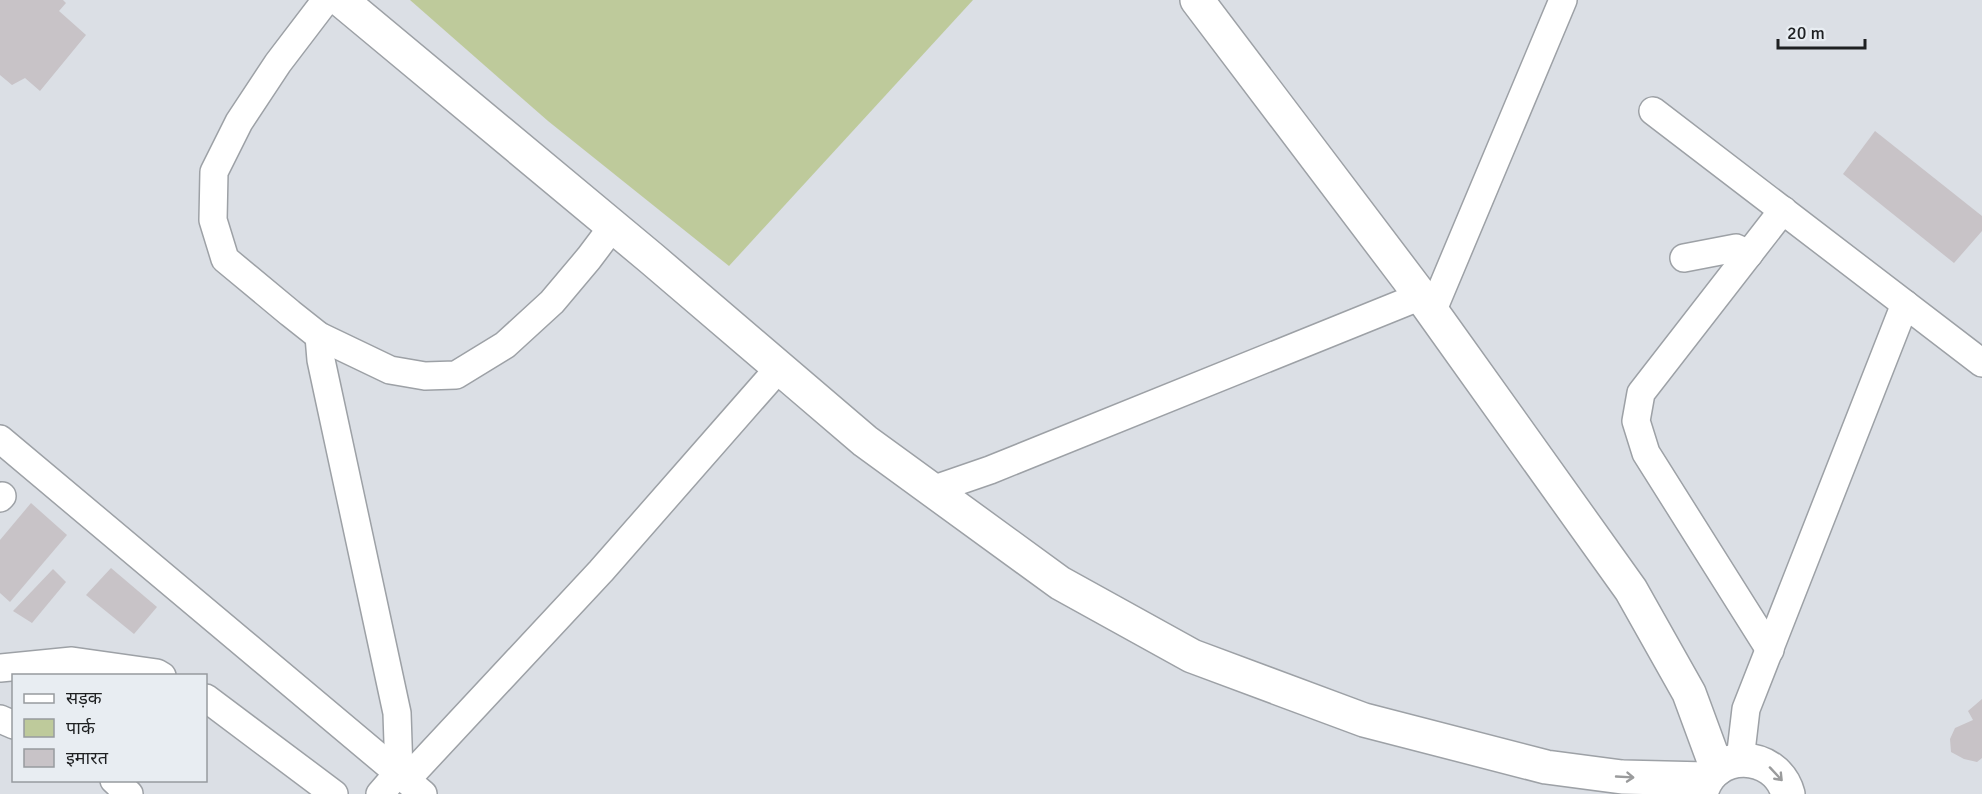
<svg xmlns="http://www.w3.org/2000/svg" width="1982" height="794" viewBox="0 0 1982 794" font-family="Signika,'Noto Sans Devanagari',sans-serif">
	<rect width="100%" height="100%" fill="#dbdfe5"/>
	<path fill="#beca9b" d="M410 0H973L729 266 548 121Z"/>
	<g fill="#c8c3c7">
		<path d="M0 0H63L66 3 59 11 86 35 40 91 25 78 12 85 0 75Z"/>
		<path d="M1875 131 1982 216V231L1954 263 1843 174Z"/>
		<path d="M31 503 67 535 10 602 0 593V540Z"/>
		<path d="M111 568 157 607 134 634 86 595Z"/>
		<path d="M53 569 66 582 32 623 13 611Z"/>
		<path d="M1982 699V758L1977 762 1964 759 1951 752 1950 739 1955 728 1973 720 1968 711Z"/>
	</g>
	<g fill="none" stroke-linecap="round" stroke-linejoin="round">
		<defs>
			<g id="minor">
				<path d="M326 0 278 63 239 122 214 172 213 220 225 259 290 313 319 336 390 370 425 376 456 375 505 345 552 302 589 258 613 226"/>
				<path d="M1653 111 1982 363"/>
				<path d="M1684 258 1736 248 1749 254"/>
				<path d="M1432 312 1563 0"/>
				<path d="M319 336 321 360 397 713 399 772 380 794"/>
				<path d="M0 439 423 794"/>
				<path d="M932 490 990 470 1421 296"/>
				<path d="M0 498 2 496"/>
				<path d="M1770 650 1646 453 1636 421 1641 393 1783 210"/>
				<path d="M0 668 72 661 157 673 162 676"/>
				<path d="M206 698 334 794"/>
				<path d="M0 719 14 725"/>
				<path d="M1740 760 1746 709 1905 304"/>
				<path d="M407 779 601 571 779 368"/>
				<path d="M114 780 129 794"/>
			</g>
			<path id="tertiary" d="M341 0 651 258 865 441 1060 583 1192 656 1364 720 1546 767 1622 777 1707 779"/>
			<g id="primary">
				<path d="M1197 0 1421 296 1631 590 1689 693 1717 769"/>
				<path d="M1701 794C1712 748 1776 750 1788 794"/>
			</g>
		</defs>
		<use href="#minor" stroke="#9da1a6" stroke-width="30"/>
		<use href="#tertiary" stroke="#9da1a6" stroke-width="36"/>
		<use href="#primary" stroke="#9da1a6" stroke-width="36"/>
		<use href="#minor" stroke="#fff" stroke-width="27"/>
		<use href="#tertiary" stroke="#fff" stroke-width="33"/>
		<use href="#primary" stroke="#fff" stroke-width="33"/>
	</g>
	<defs><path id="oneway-shaft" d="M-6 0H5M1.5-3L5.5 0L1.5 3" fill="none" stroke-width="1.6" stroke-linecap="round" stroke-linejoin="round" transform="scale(1.5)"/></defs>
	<g stroke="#9a9b9c">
		<use href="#oneway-shaft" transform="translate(1776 774) rotate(47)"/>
		<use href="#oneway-shaft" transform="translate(1625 777) rotate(3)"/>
	</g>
	<rect x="12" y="674" width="195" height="108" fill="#e8edf2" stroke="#979b9f" stroke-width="1.5"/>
	<rect x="24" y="694" width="30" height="9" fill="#ffffff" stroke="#979b9f" stroke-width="1.5"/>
	<text x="66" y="704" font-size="18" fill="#1e2022">सड़क</text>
	<rect x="24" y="719" width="30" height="18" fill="#beca9b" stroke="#979b9f" stroke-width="1.5"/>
	<text x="66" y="734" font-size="18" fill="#1e2022">पार्क</text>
	<rect x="24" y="749" width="30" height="18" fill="#c8c3c7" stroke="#979b9f" stroke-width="1.5"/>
	<text x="66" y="764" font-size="18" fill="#1e2022">इमारत</text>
	<path d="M1778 39v9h87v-9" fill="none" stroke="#1e2022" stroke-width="3"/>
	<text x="1787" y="39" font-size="18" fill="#1e2022" stroke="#e8edf2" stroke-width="4.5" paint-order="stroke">20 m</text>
</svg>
